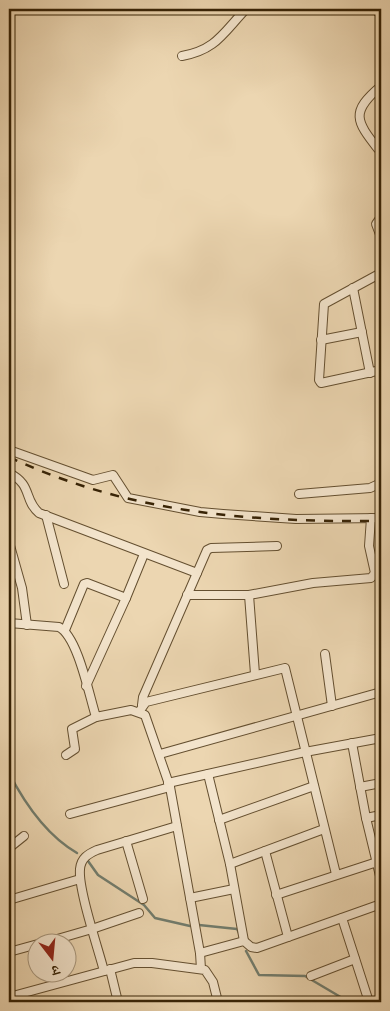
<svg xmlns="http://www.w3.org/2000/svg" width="390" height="1011" viewBox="0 0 390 1011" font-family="'IM FELL DW Pica','Noto Serif Devanagari',serif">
	<rect width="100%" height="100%" fill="#ecd6b1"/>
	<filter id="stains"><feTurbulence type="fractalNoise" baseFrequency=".004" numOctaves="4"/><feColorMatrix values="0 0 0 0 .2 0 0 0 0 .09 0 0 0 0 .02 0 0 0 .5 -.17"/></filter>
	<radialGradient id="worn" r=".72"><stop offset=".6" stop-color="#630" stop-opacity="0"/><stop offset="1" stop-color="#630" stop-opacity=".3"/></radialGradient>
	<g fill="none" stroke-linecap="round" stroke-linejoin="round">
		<g stroke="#717c6d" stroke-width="2.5">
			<path d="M9 773C25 804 46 835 77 853"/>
			<path d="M88 861 98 875 144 905 155 918 190 926"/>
			<path d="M199 925 237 929 239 933"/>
			<path d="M246 951 259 975 305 976 349 1002"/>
		</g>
		<defs>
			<g id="minor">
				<path d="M182 56C216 50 223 33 246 9"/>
				<path d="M378 149C356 121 350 112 381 86"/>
				<path d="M381 217 376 224 381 237"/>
				<path d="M381 273 324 304 319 380 321 383 381 370"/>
				<path d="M353 288 370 373"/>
				<path d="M321 340 362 332"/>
				<path d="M9 450 93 480 113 475 128 498 200 512 223 514 296 519 381 518"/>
				<path d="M9 473C33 485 23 499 39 513L197 573"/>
				<path d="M299 494 370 488 381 483"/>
				<path d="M46 515 64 584"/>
				<path d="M9 542 22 588 27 625"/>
				<path d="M187 595H249L255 674"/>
				<path d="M249 595 313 583 371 578 375 573 369 546 371 518"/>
				<path d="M126 598 144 554"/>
				<path d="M9 623 59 627C78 637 89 695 96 717L131 710 145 715 170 787 200 953 201 969"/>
				<path d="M65 630 84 584 87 583 126 598 86 686"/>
				<path d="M325 654 332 706"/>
				<path d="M142 705 143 697 207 550 211 548 277 546"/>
				<path d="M139 712 146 702 285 668 336 874"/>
				<path d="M352 743 366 818 381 880"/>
				<path d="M160 754 381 692"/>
				<path d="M66 755 75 749 72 729 96 717"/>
				<path d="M208 774 230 864 244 941"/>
				<path d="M168 783 305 752 381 738"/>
				<path d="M360 787 381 783"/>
				<path d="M70 814 170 787"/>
				<path d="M366 818 381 815"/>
				<path d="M219 820 314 786"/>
				<path d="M126 841 143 899"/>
				<path d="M9 848 24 836"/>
				<path d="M265 851 288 937"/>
				<path d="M230 864 324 829"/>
				<path d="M276 895 377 862"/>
				<path d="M190 898 234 889"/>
				<path d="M9 900 80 879"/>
				<path d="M342 918 369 1002"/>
				<path d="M40 944 92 929 139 913"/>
				<path d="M9 952 38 944"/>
				<path d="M200 953 244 941 251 947 257 948 381 904"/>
				<path d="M110 969 118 1002"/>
				<path d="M104 971C98 948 78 889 80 869 81 858 88 854 97 850L177 826"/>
				<path d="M311 976 355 959"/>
				<path d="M9 997 134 963H152L205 970 213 982 218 1002"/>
			</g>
			<path id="major" d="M377 9 381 14"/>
		</defs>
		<use href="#minor" stroke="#644f30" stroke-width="10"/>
		<use href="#major" stroke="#362205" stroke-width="12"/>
		<use href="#minor" stroke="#f3e4cc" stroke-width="8"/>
		<use href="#major" stroke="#ecd6b1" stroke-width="10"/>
		<path stroke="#362205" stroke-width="2.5" stroke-dasharray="9 9" stroke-linecap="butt" d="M9 457C131 514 249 522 381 521"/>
	</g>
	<rect width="390" height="1011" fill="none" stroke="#ecd6b1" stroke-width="30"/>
	<rect x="10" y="10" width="370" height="991" fill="none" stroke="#362205" stroke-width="2.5"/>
	<rect x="15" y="15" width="360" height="981" fill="none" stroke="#362205"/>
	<g transform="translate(52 958) rotate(164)"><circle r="24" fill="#f3e4cc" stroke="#a7967c"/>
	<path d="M0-4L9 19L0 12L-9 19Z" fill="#8f2418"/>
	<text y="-8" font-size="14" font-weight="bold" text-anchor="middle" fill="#362205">उ</text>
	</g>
	<rect width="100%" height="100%" filter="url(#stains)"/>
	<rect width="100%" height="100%" fill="url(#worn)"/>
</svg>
